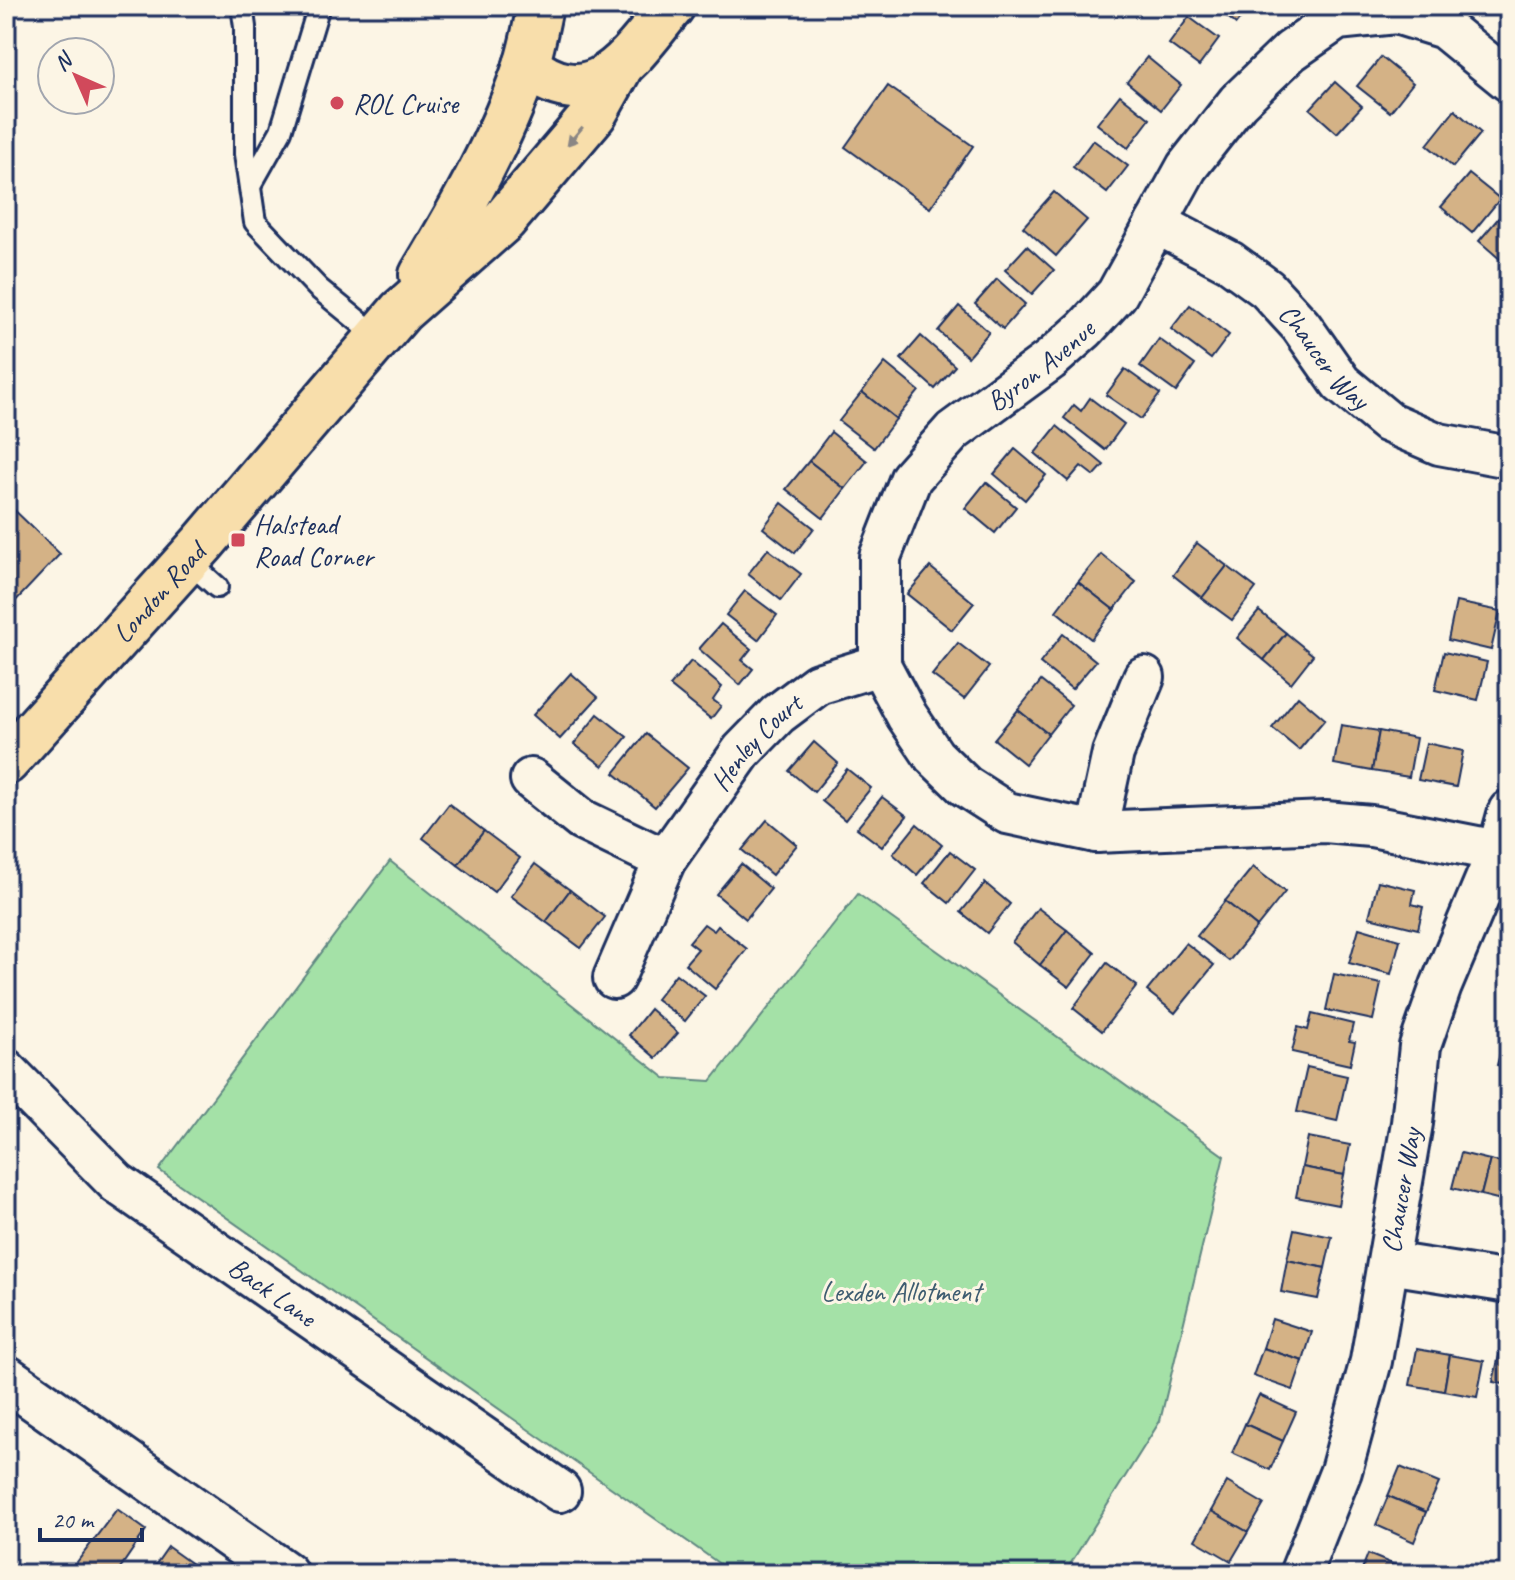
<svg xmlns="http://www.w3.org/2000/svg" width="1515" height="1580" viewBox="0 0 1515 1580" font-family="Caveat,sans-serif">
	<rect width="100%" height="100%" fill="#fcf5e5"/>
	<filter id="ink" filterUnits="userSpaceOnUse"><feTurbulence type="fractalNoise" baseFrequency=".0125" numOctaves="2"/><feDisplacementMap in="SourceGraphic" scale="16" xChannelSelector="R" yChannelSelector="G"/><feConvolveMatrix kernelMatrix="1 2 1 2 8 2 1 2 1" color-interpolation-filters="sRGB"/></filter>
	<g filter="url(#ink)">
		<path fill="#a4e1a7" stroke="#608882" stroke-width="2" d="M390 861 665 1078 711 1081 858 894 1224 1156 1160 1421 1064 1574H734L159 1170Z"/>
		<g fill="#d4b286" stroke="#1b2f5e" stroke-width="2">
			<path d="M1214 6H1250L1236 24Z"/>
			<path d="M1189 17 1219 39 1199 66 1169 44Z"/>
			<path d="M1147 57 1181 85 1161 110 1127 82Z"/>
			<path d="M1381 57 1413 83 1390 112 1357 86Z"/>
			<path d="M1335 82 1362 106 1337 133 1310 109Z"/>
			<path d="M888 86 973 146 930 208 845 147Z"/>
			<path d="M1120 95 1150 119 1128 148 1097 124Z"/>
			<path d="M1455 110 1481 133 1453 167 1427 145Z"/>
			<path d="M1093 140 1128 166 1107 193 1073 167Z"/>
			<path d="M1469 174 1500 199 1472 233 1441 207Z"/>
			<path d="M1054 192 1087 220 1056 256 1023 227Z"/>
			<path d="M1507 208 1509 209V267L1479 241Z"/>
			<path d="M1027 246 1054 270 1032 294 1005 270Z"/>
			<path d="M997 279 1025 304 1003 329 975 304Z"/>
			<path d="M1190 305 1229 335 1211 359 1171 329Z"/>
			<path d="M959 306 989 332 968 357 938 331Z"/>
			<path d="M921 336 955 366 935 389 901 359Z"/>
			<path d="M1159 339 1195 365 1176 392 1140 366Z"/>
			<path d="M885 363 919 391 896 419 862 392Z"/>
			<path d="M1125 369 1160 394 1141 419 1106 395Z"/>
			<path d="M862 392 896 419 874 448 839 421Z"/>
			<path d="M1090 398 1124 424 1105 450 1064 418 1074 405 1081 411Z"/>
			<path d="M1057 426 1104 465 1094 476 1081 466 1068 481 1035 453Z"/>
			<path d="M831 432 867 461 845 489 809 461Z"/>
			<path d="M1015 449 1046 475 1025 500 994 474Z"/>
			<path d="M809 461 845 489 823 518 786 489Z"/>
			<path d="M986 482 1016 507 995 533 965 508Z"/>
			<path d="M6 502 60 554 10 607 6 604Z"/>
			<path d="M782 503 814 528 795 553 763 528Z"/>
			<path d="M1197 543 1227 566 1202 598 1173 575Z"/>
			<path d="M768 549 801 574 781 600 748 574Z"/>
			<path d="M1101 554 1136 582 1114 610 1078 582Z"/>
			<path d="M1227 566 1256 588 1232 620 1202 598Z"/>
			<path d="M930 567 974 603 952 630 907 594Z"/>
			<path d="M1078 582 1114 610 1091 639 1056 611Z"/>
			<path d="M745 591 777 615 758 640 726 615Z"/>
			<path d="M1456 602 1500 611 1491 650 1448 640Z"/>
			<path d="M1259 611 1286 633 1264 660 1237 638Z"/>
			<path d="M721 624 751 649 742 660 753 669 740 685 699 649Z"/>
			<path d="M1286 633 1313 655 1291 683 1264 660Z"/>
			<path d="M1063 634 1096 661 1072 689 1040 663Z"/>
			<path d="M958 643 989 667 964 699 932 675Z"/>
			<path d="M1444 652 1487 662 1478 700 1435 690Z"/>
			<path d="M691 661 722 687 713 700 721 706 711 719 670 686Z"/>
			<path d="M571 673 598 697 560 739 533 715Z"/>
			<path d="M1041 681 1071 705 1048 734 1018 710Z"/>
			<path d="M1298 696 1325 719 1299 750 1272 728Z"/>
			<path d="M1018 710 1048 734 1025 764 994 739Z"/>
			<path d="M598 714 627 737 603 766 574 744Z"/>
			<path d="M1341 725 1379 731 1372 771 1334 764Z"/>
			<path d="M1379 731 1416 738 1409 777 1372 771Z"/>
			<path d="M646 734 688 768 655 807 614 773Z"/>
			<path d="M814 742 838 763 814 792 789 771Z"/>
			<path d="M1426 743 1463 751 1456 787 1418 780Z"/>
			<path d="M847 769 871 788 845 820 822 801Z"/>
			<path d="M882 797 907 816 882 847 857 828Z"/>
			<path d="M449 804 484 831 458 865 423 838Z"/>
			<path d="M767 820 797 845 772 875 742 850Z"/>
			<path d="M917 824 942 845 917 875 893 854Z"/>
			<path d="M484 831 520 858 494 892 458 865Z"/>
			<path d="M950 851 975 870 949 903 924 883Z"/>
			<path d="M535 864 570 890 546 922 511 896Z"/>
			<path d="M741 864 771 889 746 919 716 894Z"/>
			<path d="M1253 867 1285 892 1257 927 1225 901Z"/>
			<path d="M1378 881 1415 890 1412 904 1423 907 1418 929 1369 917Z"/>
			<path d="M985 883 1010 904 987 933 961 912Z"/>
			<path d="M570 890 605 917 581 948 546 922Z"/>
			<path d="M1225 901 1257 927 1229 961 1197 936Z"/>
			<path d="M1038 908 1067 930 1040 965 1012 942Z"/>
			<path d="M704 924 714 931 718 926 747 949 715 989 685 964 698 949 689 942Z"/>
			<path d="M1359 928 1400 940 1391 974 1349 963Z"/>
			<path d="M1067 930 1095 953 1069 987 1040 965Z"/>
			<path d="M1186 943 1214 965 1175 1013 1147 991Z"/>
			<path d="M1107 963 1137 986 1102 1031 1073 1008Z"/>
			<path d="M676 974 705 996 685 1021 656 999Z"/>
			<path d="M1334 974 1381 984 1373 1020 1326 1010Z"/>
			<path d="M650 1009 678 1033 656 1058 629 1035Z"/>
			<path d="M1312 1014 1353 1024 1349 1041 1355 1042 1350 1065 1292 1052 1298 1027 1308 1030Z"/>
			<path d="M1505 1035 1509 1036V1068L1497 1065Z"/>
			<path d="M1307 1067 1347 1076 1337 1121 1297 1112Z"/>
			<path d="M1308 1137 1350 1145 1344 1175 1302 1167Z"/>
			<path d="M1461 1153 1490 1160 1481 1195 1452 1188Z"/>
			<path d="M1490 1160 1509 1164V1202L1481 1195Z"/>
			<path d="M1302 1167 1344 1175 1338 1205 1296 1197Z"/>
			<path d="M1294 1229 1332 1237 1325 1268 1287 1260Z"/>
			<path d="M1287 1260 1325 1268 1318 1299 1281 1292Z"/>
			<path d="M1272 1319 1312 1332 1303 1361 1263 1348Z"/>
			<path d="M1502 1342 1509 1343V1385L1493 1382Z"/>
			<path d="M1263 1348 1303 1361 1293 1390 1253 1376Z"/>
			<path d="M1417 1349 1450 1355 1444 1391 1410 1385Z"/>
			<path d="M1450 1355 1484 1361 1477 1397 1444 1391Z"/>
			<path d="M1259 1395 1296 1412 1283 1441 1245 1424Z"/>
			<path d="M1245 1424 1283 1441 1270 1470 1232 1453Z"/>
			<path d="M1400 1467 1439 1483 1426 1512 1388 1496Z"/>
			<path d="M1227 1482 1264 1504 1248 1532 1211 1511Z"/>
			<path d="M1388 1496 1426 1512 1414 1542 1376 1525Z"/>
			<path d="M117 1509 146 1530 116 1574H68Z"/>
			<path d="M1211 1511 1248 1532 1231 1561 1195 1540Z"/>
			<path d="M168 1547 206 1574H149Z"/>
			<path d="M1368 1554 1407 1570 1405 1574H1360Z"/>
		</g>
		<g fill="none" stroke-linecap="round" stroke-linejoin="round">
			<defs>
				<g id="lane">
					<path d="M242 6 245 27V154L255 222 318 288 378 337"/>
					<path d="M250 186 281 131 319 6"/>
					<path d="M187 560 217 587"/>
				</g>
				<g id="street">
					<path id="s1" d="M1156 223 1230 262 1267 289 1301 326 1341 383 1388 422 1439 444 1509 457"/>
					<path d="M531 779 582 820 665 860"/>
					<path d="M1096 832 1113 753 1144 677"/>
					<path id="s2" d="M1498 851 1371 826 1325 822 1096 832 1007 813 965 786 934 756 907 716 880 665V557L911 478 953 431 1050 360 1085 329 1117 294 1187 167 1238 102 1291 51 1337 19 1396 13 1444 28 1509 81"/>
					<path id="s3" d="M614 978 665 860 742 751 778 714 818 684 880 665"/>
					<path id="s4" d="M6 1070 117 1183 560 1491"/>
					<path d="M1389 1263 1509 1282"/>
					<path id="s5" d="M1300 1574 1341 1471 1371 1361 1412 1123 1420 1046 1441 986 1498 851 1509 811"/>
				</g>
				<path id="secondary" d="M6 1378 285 1574"/>
				<g id="primary">
					<path d="M526 65C594 120 631 55 672 6"/>
					<path d="M422 275C462 208 501 140 526 66 532 47 536 26 540 6"/>
					<path id="s6" d="M6 762 203 543 401 311 504 220 594 114 618 71"/>
				</g>
			</defs>
			<use href="#lane" stroke="#1b2f5e" stroke-width="26"/>
			<use href="#street" stroke="#1b2f5e" stroke-width="46"/>
			<use href="#secondary" stroke="#1b2f5e" stroke-width="50"/>
			<use href="#primary" stroke="#1b2f5e" stroke-width="50"/>
			<use href="#lane" stroke="#fcf5e5" stroke-width="20"/>
			<use href="#street" stroke="#fcf5e5" stroke-width="40"/>
			<use href="#secondary" stroke="#fcf5e5" stroke-width="44"/>
			<use href="#primary" stroke="#f8deab" stroke-width="44"/>
		</g>
		<defs><path id="oneway-solid" d="M-6-.8H1V-3.2L6.5 0L1 3.2V.8H-6Z" transform="scale(2)"/></defs>
		<use fill="#8a8684" href="#oneway-solid" transform="translate(575 136) rotate(130)"/>
	</g>
	<g fill="#d1495b" stroke="#fcf5e5" stroke-width="3">
		<circle cx="337" cy="103" r="8"/>
		<rect x="230" y="532" width="16" height="16" rx="4"/>
	</g>
	<g text-anchor="middle" stroke-width="6" stroke-linejoin="round" paint-order="stroke">
		<g font-size="28" fill="#1b2f5e" stroke="#fcf5e5" text-anchor="start">
			<text x="353" y="113">ROL Cruise</text>
			<text x="254" y="534">Halstead<tspan x="254" dy="32">Road Corner</tspan></text>
		</g>
		<g font-size="28" fill="#1b2f5e" stroke="#fcf5e5">
			<text dy="10" stroke="none"><textPath href="#s1" startOffset="218">Chaucer Way</textPath></text>
			<text dy="10" stroke="none"><textPath href="#s2" startOffset="1060">Byron Avenue</textPath></text>
			<text dy="10" stroke="none"><textPath href="#s6" startOffset="228">London Road</textPath></text>
			<text dy="10" stroke="none"><textPath href="#s3" startOffset="278">Henley Court</textPath></text>
			<text dy="10" stroke="none"><textPath href="#s5" startOffset="398">Chaucer Way</textPath></text>
			<text dy="10" stroke="none"><textPath href="#s4" startOffset="348">Back Lane</textPath></text>
		</g>
		<g font-size="28" fill="#3d5c70" stroke="#fcf5e5">
			<text x="901" y="1301">Lexden Allotment</text>
		</g>
	</g>
	<rect width="1515" height="1580" fill="none" stroke="#fcf5e5" stroke-width="32"/>
	<rect x="16" y="16" width="1483" height="1548" fill="none" stroke="#1b2f5e" stroke-width="3" filter="url(#ink)"/>
	<g transform="translate(76 76) rotate(315)"><circle r="38" fill="#fcf5e5" stroke="#a2a6af" stroke-width="2"/>
	<path d="M0-6L14 30L0 20L-14 30Z" fill="#d1495b"/>
	<text y="-12" font-size="22" font-weight="bold" text-anchor="middle" fill="#1b2f5e">N</text>
	</g>
	<path d="M40 1528v12h102v-12" fill="none" stroke="#1b2f5e" stroke-width="4"/>
	<text x="52" y="1528" font-size="24" fill="#1b2f5e" stroke="#fcf5e5" stroke-width="6" paint-order="stroke">20 m</text>
</svg>
